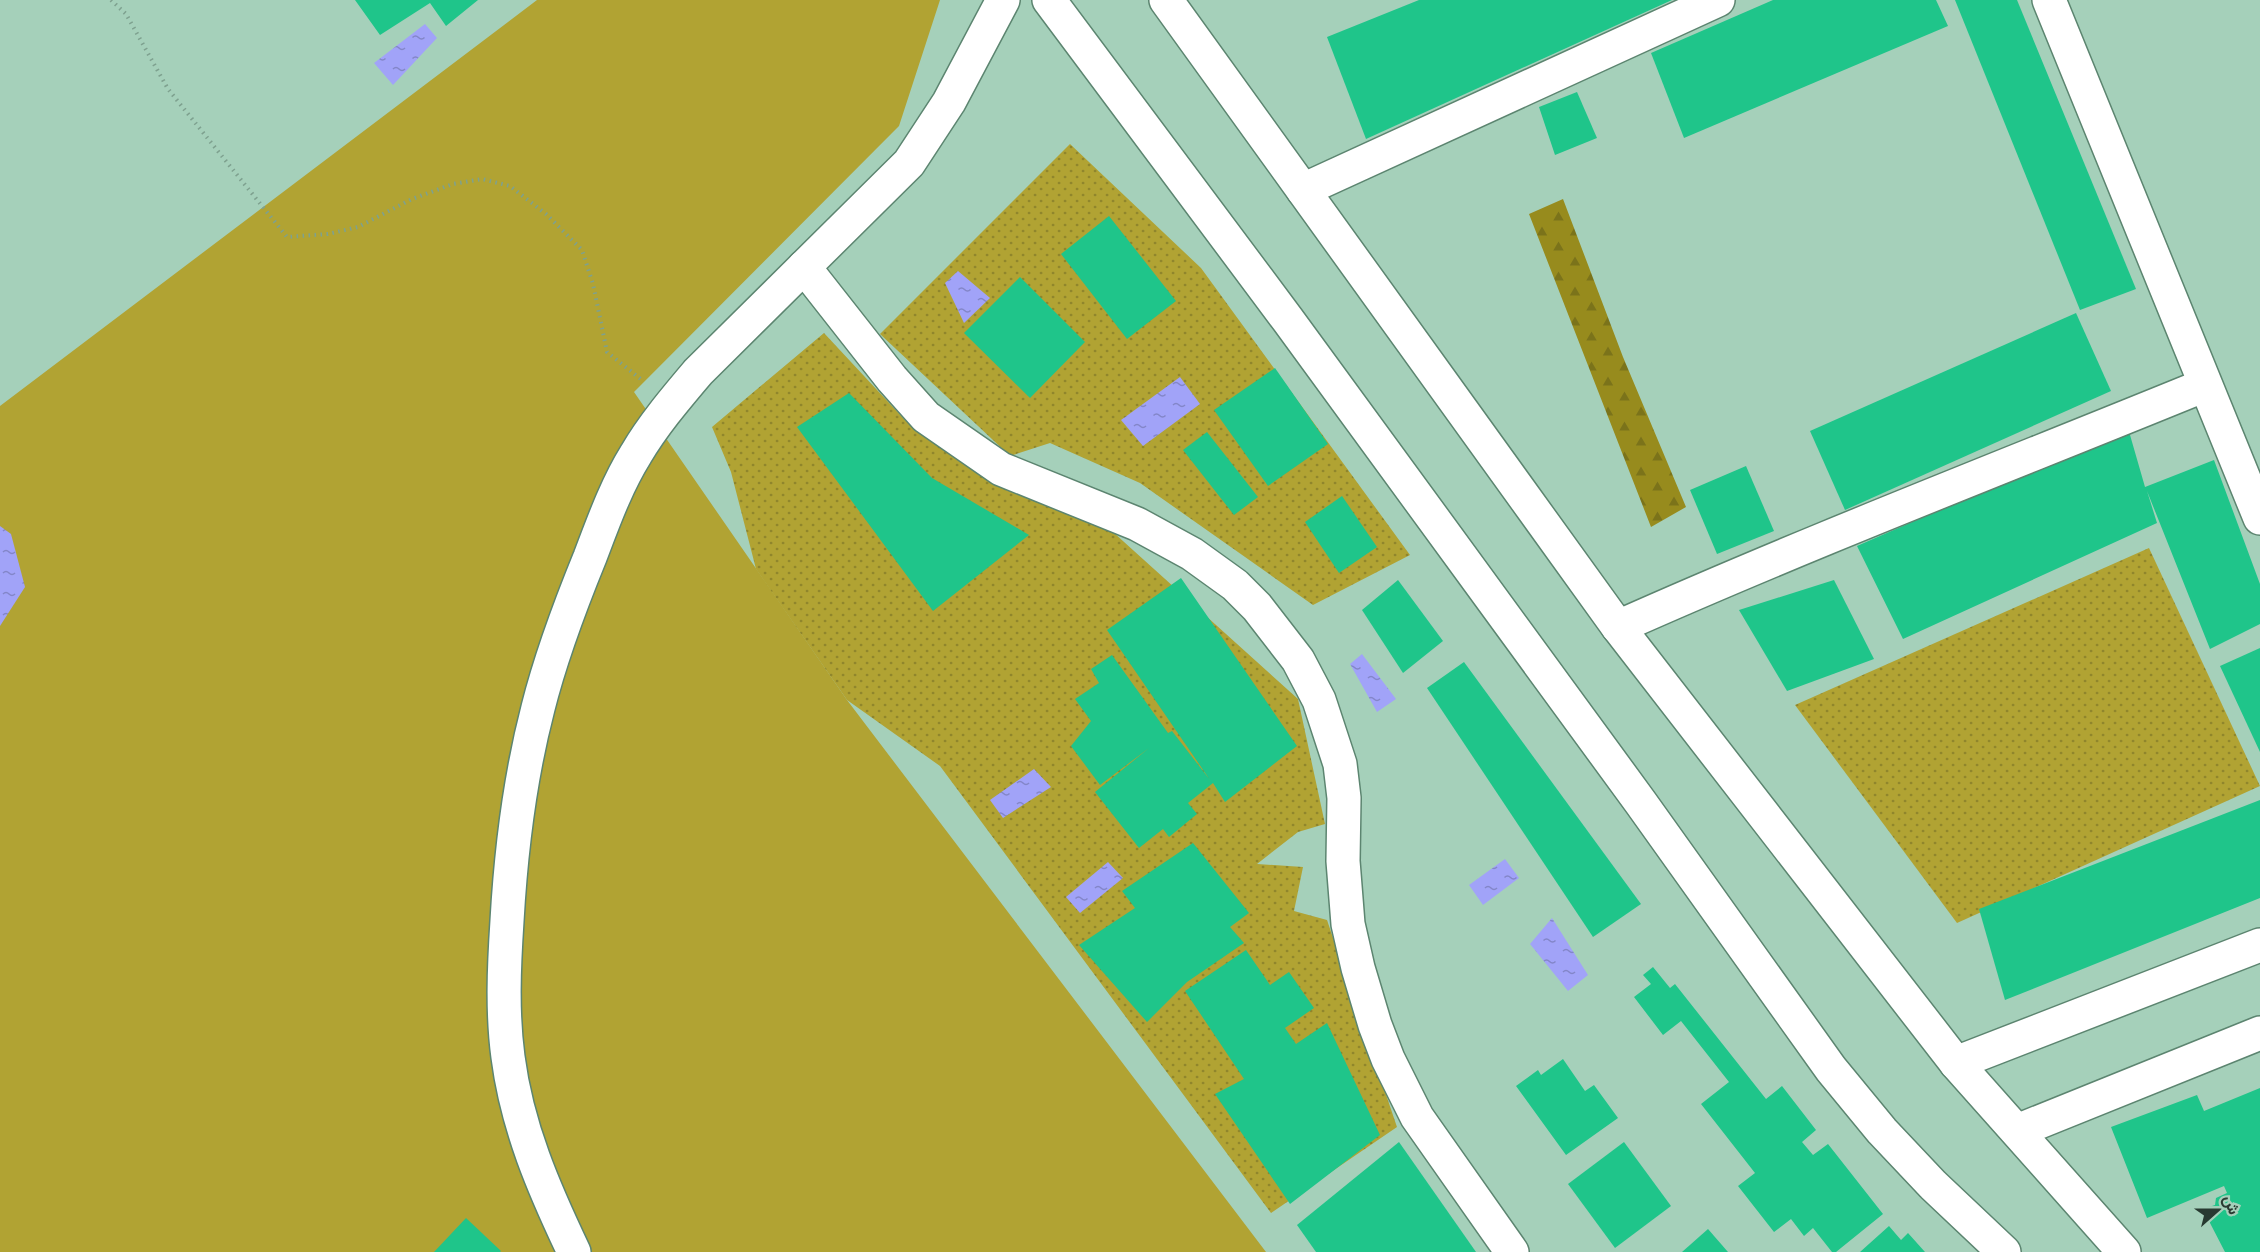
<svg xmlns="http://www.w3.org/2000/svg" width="2260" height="1252" viewBox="0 0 2260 1252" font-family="'Source Sans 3',Vazirmatn,sans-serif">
	<defs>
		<pattern id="forest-firs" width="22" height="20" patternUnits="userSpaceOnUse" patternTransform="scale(1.5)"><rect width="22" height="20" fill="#978b1d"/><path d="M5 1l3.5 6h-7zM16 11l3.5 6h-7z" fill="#7b731a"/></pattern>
		<pattern id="garden-dots" width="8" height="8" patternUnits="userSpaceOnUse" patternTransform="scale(1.5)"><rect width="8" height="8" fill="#b1a333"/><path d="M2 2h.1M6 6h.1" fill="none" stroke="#90862c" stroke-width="1.8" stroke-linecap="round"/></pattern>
		<pattern id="water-ripples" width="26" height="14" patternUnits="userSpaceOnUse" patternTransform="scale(1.5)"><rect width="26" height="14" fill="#a1a3f8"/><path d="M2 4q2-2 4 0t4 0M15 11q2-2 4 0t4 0" fill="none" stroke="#8386c9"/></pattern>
	</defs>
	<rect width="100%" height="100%" fill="#a5d0ba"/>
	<path fill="#b1a333" d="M537 0H940L899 126 634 392 847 700 1266 1252H0V406Z"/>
	<path fill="url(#forest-firs)" d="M1563 199 1623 357 1686 507 1651 527 1529 214Z"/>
	<g fill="url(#garden-dots)">
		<path d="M1070 144 1201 268 1410 555 1313 605 1140 483 1050 443 1010 456 880 334Z"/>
		<path d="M824 333 905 420 1103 523 1298 699 1325 824 1298 832 1257 864 1303 867 1294 911 1327 920 1397 1127 1271 1213 940 766 847 700 756 569 731 472 712 427Z"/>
		<path d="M2149 548 2260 786 1957 923 1795 705Z"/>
	</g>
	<g fill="url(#water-ripples)">
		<path d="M425 24 437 38 393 85 374 63Z"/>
		<path d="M958 271 990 298 964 323 945 283Z"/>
		<path d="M1180 377 1200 404 1143 446 1121 420Z"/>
		<path d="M0 526 11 534 25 587 0 626Z"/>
		<path d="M1362 654 1396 699 1377 712 1350 664Z"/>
		<path d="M1034 769 1051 787 1003 818 990 800Z"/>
		<path d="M1505 859 1519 878 1483 905 1469 885Z"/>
		<path d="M1108 862 1123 878 1080 913 1066 897Z"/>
		<path d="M1552 918 1588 975 1568 991 1530 944Z"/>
	</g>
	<g fill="#1fc58a">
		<path d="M355 0H478L446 26 430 3 380 35Z"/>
		<path d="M1419 0H1672L1366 139 1327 37Z"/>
		<path d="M1773 0H1936L1948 26 1684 138 1651 53Z"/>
		<path d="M1955 0H2017L2136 289 2080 310Z"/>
		<path d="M1577 92 1597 138 1555 155 1539 107Z"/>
		<path d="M1109 216 1176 301 1127 339 1061 254Z"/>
		<path d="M1020 277 1085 342 1030 398 964 333Z"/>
		<path d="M2076 313 2111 391 1845 510 1810 431Z"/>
		<path d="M1275 368 1328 444 1268 486 1214 410Z"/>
		<path d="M849 393 932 478 1029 535 933 611 797 427Z"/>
		<path d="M2128 428 2145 487 2214 460 2260 584V624L2210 649 2147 491 2157 523 1903 639 1857 546Z"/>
		<path d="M1207 432 1258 497 1234 515 1183 450Z"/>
		<path d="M1746 466 1774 531 1717 554 1690 490Z"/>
		<path d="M1342 496 1377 547 1339 573 1305 522Z"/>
		<path d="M1181 578 1297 746 1225 802 1213 783 1188 803 1197 814 1169 837 1163 829 1139 848 1095 792 1149 748 1100 785 1071 746 1091 721 1075 699 1099 683 1091 669 1112 655 1168 733 1172 731 1210 780 1107 630Z"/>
		<path d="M1398 580 1443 641 1403 673 1362 610Z"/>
		<path d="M1834 580 1874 659 1787 691 1739 610Z"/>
		<path d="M2260 648V752L2220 666Z"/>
		<path d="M1464 662 1641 904 1593 937 1427 688Z"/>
		<path d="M2260 800V898L2005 1000 1979 909Z"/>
		<path d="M1193 843 1249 913 1230 927 1244 943 1187 982 1147 1022 1079 945 1135 908 1122 891Z"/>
		<path d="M1246 950 1270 985 1289 972 1314 1008 1285 1028 1296 1044 1327 1023 1380 1135 1290 1204 1215 1094 1244 1079 1185 991Z"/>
		<path d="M1653 967 1670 988 1675 984 1766 1099 1782 1086 1816 1130 1802 1142 1813 1155 1828 1144 1883 1214 1836 1252H1832L1813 1228 1804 1236 1791 1219 1774 1232 1738 1186 1755 1173 1701 1104 1729 1082 1681 1021 1663 1035 1634 997 1651 984 1643 975Z"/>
		<path d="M1563 1059 1585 1091 1594 1085 1618 1118 1566 1155 1516 1086 1538 1070 1541 1075Z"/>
		<path d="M2260 1088V1252H2225L2210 1223 2209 1207 2215 1205 2216 1198 2227 1193 2224 1186 2147 1218 2111 1127 2197 1095 2204 1111Z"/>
		<path d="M1399 1142 1476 1252H1316L1297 1225Z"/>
		<path d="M1624 1142 1671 1206 1615 1248 1568 1184Z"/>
		<path d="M466 1218 501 1251 500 1252H434Z"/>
		<path d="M1889 1226 1901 1240 1908 1233 1925 1252H1860Z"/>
		<path d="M1708 1229 1728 1252H1682Z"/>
	</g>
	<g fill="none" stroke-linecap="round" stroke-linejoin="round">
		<defs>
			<g id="minor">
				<path d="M1049 0 1288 320 1641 803 1831 1069 1882 1131 1933 1185 2004 1252"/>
				<path d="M1166 0 1618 627 1956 1063 2124 1252"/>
				<path d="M2049 0 2260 518"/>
				<path d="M1303 190 1718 0"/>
				<path d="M804 267 892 379 926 417 1001 469 1137 524 1192 554 1235 585 1257 607 1298 660 1319 700 1340 764 1344 798 1343 861 1348 924 1358 968 1375 1025 1388 1059 1417 1117 1512 1252"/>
				<path d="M1618 627C1811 541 2009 465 2205 385"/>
				<path d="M1956 1063 2260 945"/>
				<path d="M2017 1131 2260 1033"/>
				<path d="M574 1252C544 1189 517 1127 508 1057 502 1013 504 966 507 921 511 850 520 777 538 708 551 656 570 606 590 557 603 523 616 486 636 454 653 425 676 398 698 372L909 163 949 102 1003 0"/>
			</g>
		</defs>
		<use href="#minor" stroke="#5c8570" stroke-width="36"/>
		<path stroke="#7ea18f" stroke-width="4" stroke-dasharray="1.5 4.5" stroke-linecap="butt" d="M111 0 126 14 168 89 287 237 328 234 358 227 412 199 453 184 482 179 510 186 546 214 582 250 593 284 607 352 643 381"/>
		<use href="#minor" stroke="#fff" stroke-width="33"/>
	</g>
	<g transform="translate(2218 1210) rotate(69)" stroke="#a5d0ba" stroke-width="4.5" paint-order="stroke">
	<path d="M0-4.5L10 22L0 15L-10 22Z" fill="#283a31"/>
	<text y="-9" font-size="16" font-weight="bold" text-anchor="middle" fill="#283a31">ش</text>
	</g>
</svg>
